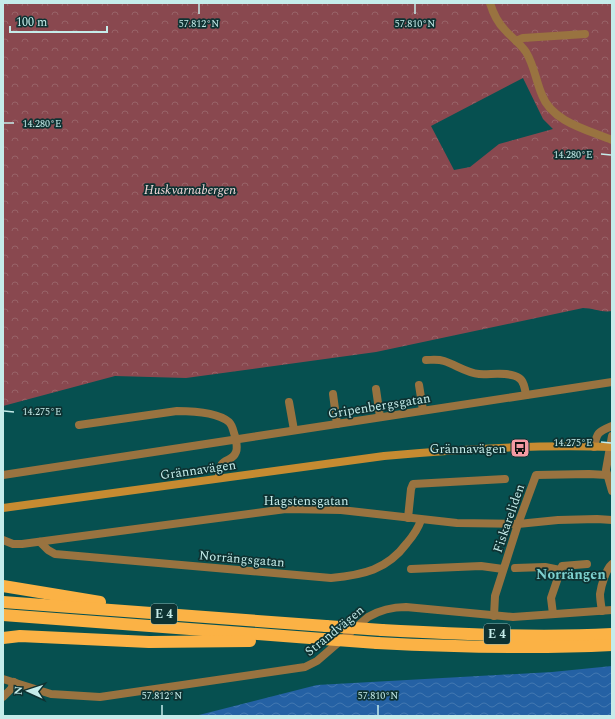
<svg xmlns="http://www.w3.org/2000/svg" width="615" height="719" viewBox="0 0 615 719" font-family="Spectral,serif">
	<defs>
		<pattern id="park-crowns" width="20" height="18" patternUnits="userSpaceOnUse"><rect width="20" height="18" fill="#89484f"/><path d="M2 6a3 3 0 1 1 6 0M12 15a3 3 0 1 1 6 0" fill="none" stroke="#986368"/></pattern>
		<pattern id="water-waves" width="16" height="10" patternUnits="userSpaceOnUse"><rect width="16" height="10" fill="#2461a4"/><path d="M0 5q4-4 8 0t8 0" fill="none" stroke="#4278b1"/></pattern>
	</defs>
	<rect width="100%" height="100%" fill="#065050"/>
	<path fill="url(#park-crowns)" fill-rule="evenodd" d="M3 3H612V311C602 313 593 308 583 308L376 352 186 378 115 376 3 406ZM523 78 543 119 553 129 499 144 470 167 454 170 431 126Z"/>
	<path fill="url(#water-waves)" d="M612 666V716H195L317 685 552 672Z"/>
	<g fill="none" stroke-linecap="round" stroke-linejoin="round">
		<g stroke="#997340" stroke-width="8">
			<path d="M490 3C493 13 497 22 505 30 511 37 520 43 526 52 534 65 536 81 542 95 552 122 588 130 612 140"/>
			<path d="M516 41 523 38 585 34"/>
			<path d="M426 360C432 360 438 359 444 361 456 365 467 373 479 374 490 375 510 371 519 378 524 381 525 389 526 395"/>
			<path d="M419 385 423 410"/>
			<path d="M376 389 380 417"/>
			<path d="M333 394 337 424"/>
			<path d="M289 402 294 430"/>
			<path d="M79 425 177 411C192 411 217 412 229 422 233 426 233 431 235 436 236 441 238 447 236 452 231 465 219 454 219 478"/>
			<path d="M612 436 606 470 612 491"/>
			<path d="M594 447C597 432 598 432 612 426"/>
			<path d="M3 475 612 382"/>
			<path d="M408 518 411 489 413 484 505 479"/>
			<path d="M3 540 13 544H22L286 509 341 510 457 523 518 524 558 520 597 519 612 520"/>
			<path d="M40 542 48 550 55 554 331 578C363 575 387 570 407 543 413 536 418 529 421 520"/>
			<path d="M515 568 545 567 560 570"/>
			<path d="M411 569 481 566 503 569"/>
			<path d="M602 611C601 605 600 599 600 594 601 586 606 569 612 564"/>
			<path d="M553 614 551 598 562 566 587 564"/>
			<path d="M494 616 495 596 518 524 536 475 589 474 607 475"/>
			<path d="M3 697 11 689 14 682"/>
		</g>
		<path stroke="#997340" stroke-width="8" d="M3 679 51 694 100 697 305 667 317 661 368 617C380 610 392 607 406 607L513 617 612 610"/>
		<path stroke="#c68b31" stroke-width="8" d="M3 508 384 456C460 449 536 444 612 447"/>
		<g stroke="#fbb245" stroke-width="12">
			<path d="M3 586 100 602"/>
			<path d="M3 602 326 626"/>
			<path d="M3 615 323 639"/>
			<path d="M382 630C458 634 535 638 612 634"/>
			<path d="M3 638 20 636 149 642 250 641"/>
			<path d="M377 643C455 647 534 649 612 645"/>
		</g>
		<g stroke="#fbb245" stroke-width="12">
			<path d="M326 626 382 630"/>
			<path d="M323 639 377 643"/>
		</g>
	</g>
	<path fill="none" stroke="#c5ecea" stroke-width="1.5" d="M199 14V4M415 14V4M4 123H14M601 154 611 155M4 411 14 412M601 442 611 443M162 715V705M378 715V705"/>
	<defs>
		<symbol id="bus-square" viewBox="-11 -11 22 22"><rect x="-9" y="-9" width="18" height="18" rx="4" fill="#f49aa3" stroke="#0e3232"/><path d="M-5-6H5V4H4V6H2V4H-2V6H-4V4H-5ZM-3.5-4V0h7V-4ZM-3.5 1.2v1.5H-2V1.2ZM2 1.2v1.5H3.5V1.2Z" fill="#111"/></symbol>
	</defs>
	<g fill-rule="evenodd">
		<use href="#bus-square" x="509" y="437" width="22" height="22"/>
	</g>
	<g text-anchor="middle" stroke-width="3.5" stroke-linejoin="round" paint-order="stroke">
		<g fill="#0e3232" stroke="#8eb4b3" stroke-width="1">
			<rect x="151" y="604" width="26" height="20" rx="3"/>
			<rect x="484" y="624" width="26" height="20" rx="3"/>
		</g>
		<g font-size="12" font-weight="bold" fill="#c5ecea">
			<text x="164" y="618">E 4</text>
			<text x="497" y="638">E 4</text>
		</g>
		<g font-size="13" font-style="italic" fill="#f4d9da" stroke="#0e3232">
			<text x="190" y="194">Huskvarnabergen</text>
		</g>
		<g font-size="13" fill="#c5ecea" stroke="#0e3232">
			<text transform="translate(379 405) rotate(-9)" y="5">Gripenbergsgatan</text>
			<text transform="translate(198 469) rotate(-8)" y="5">Grännavägen</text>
			<text x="306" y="505">Hagstensgatan</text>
			<text transform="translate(508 518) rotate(-71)" y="5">Fiskareliden</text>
			<text transform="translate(242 558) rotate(5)" y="5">Norrängsgatan</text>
			<text transform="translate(334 630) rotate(-39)" y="5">Strandvägen</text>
		</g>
		<g font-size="13" fill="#c5ecea" stroke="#0e3232" text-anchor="end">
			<text x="506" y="453">Grännavägen</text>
		</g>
		<g font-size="14" font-weight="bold" fill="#7dd0ce" stroke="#0e3232">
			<text x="571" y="579">Norrängen</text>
		</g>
	</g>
	<g font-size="10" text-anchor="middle" fill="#c5ecea" stroke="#0e3232" stroke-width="3.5" stroke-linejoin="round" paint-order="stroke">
		<text x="199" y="27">57.812°N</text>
		<text x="415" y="27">57.810°N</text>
		<text x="42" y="127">14.280°E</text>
		<text x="573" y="158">14.280°E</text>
		<text x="42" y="415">14.275°E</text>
		<text x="573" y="446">14.275°E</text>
		<text x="162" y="699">57.812°N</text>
		<text x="378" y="699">57.810°N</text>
	</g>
	<rect width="615" height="719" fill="none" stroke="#c5ecea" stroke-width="8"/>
	<g transform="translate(28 691) rotate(273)" stroke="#0e3232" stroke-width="3" paint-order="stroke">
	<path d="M0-3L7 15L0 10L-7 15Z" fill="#c5ecea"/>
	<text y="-6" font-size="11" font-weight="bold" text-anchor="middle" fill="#c5ecea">N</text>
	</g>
	<path d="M10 26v6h97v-6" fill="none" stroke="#c5ecea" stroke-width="2"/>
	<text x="16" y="26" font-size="12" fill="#c5ecea" stroke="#0e3232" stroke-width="3" paint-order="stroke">100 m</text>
</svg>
